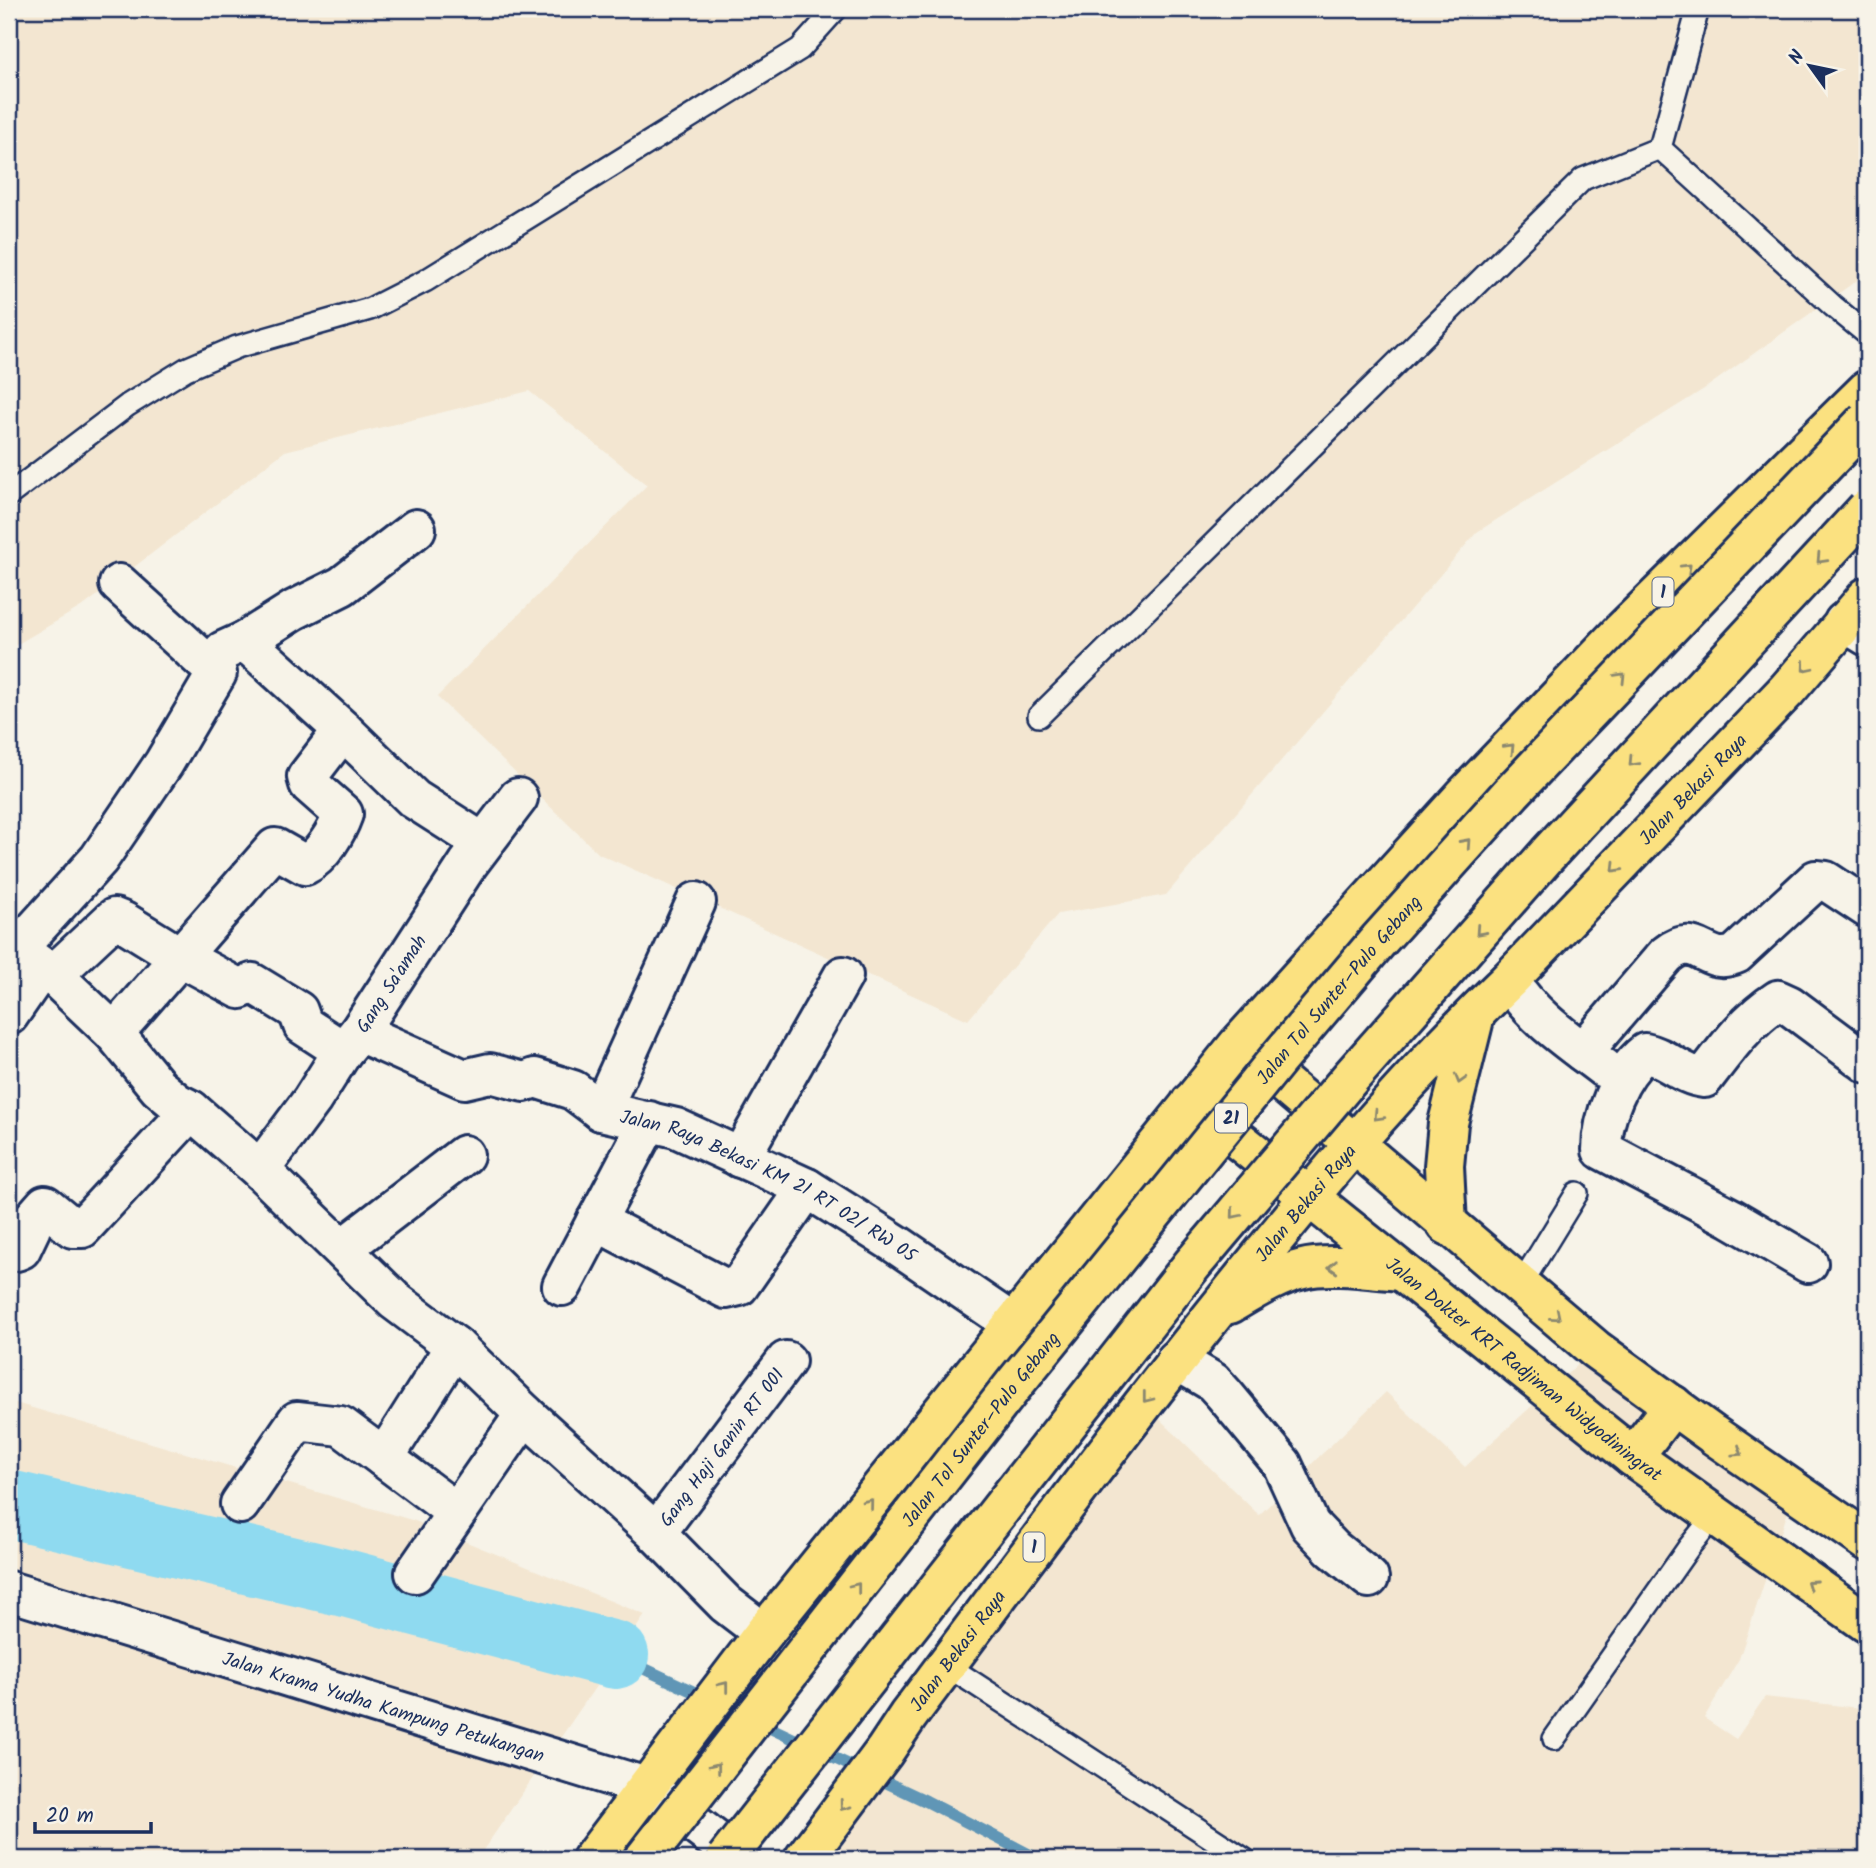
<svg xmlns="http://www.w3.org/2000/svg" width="1876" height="1868" viewBox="0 0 1876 1868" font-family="Kalam,sans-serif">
	<rect width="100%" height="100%" fill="#f7f3e8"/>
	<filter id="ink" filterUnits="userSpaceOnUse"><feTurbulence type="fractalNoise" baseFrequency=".0143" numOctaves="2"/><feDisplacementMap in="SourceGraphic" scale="14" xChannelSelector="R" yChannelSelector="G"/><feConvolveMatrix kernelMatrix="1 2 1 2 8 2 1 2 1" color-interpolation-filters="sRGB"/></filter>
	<g filter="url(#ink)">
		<g fill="#f3e6d1">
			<path d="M9 9H1867V267L1856 281 1704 389 1477 532 1166 895 1058 914 968 1020 599 854 437 697 647 485 529 391 285 451 86 604 9 649Z"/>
			<path d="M1602 1342 1800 1475 1739 1659 1704 1718 1736 1739 1765 1697 1867 1709V1859H804L1143 1403 1259 1515 1386 1392 1465 1467Z"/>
			<path d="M9 1401 415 1521 645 1615 477 1859H9Z"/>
		</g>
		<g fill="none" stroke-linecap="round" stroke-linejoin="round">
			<path stroke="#6196b6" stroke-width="12" d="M615 1655 926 1801 1038 1859"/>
			<path stroke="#8fdaf0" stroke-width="68" d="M9 1504 349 1584 615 1655"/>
			<defs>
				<g id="service">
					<path d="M1698 9 1660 148 1833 306 1867 334"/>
					<path d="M9 495 128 405 186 369 237 347 370 309 425 281 800 49 836 9"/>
					<path d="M1039 716 1583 179 1660 148"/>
					<path d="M1520 1286 1577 1193"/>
					<path d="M946 1665 1244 1859"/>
					<path d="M1554 1739 1689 1547 1714 1516"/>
				</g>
				<g id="minor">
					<path d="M1844 622 1867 636"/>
					<path d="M245 641 343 730 414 799 483 843"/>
					<path d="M223 651 245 641 294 610 342 586 416 529"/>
					<path d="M9 943 53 975 114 1033 159 1088 177 1103 191 1110 260 1170 395 1301 455 1346 525 1414 656 1533 726 1604 764 1633"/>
					<path d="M17 949 99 859 164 763 217 673 119 584"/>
					<path d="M53 975 114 918 124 922 179 956 240 989 252 983 298 1011 303 1025 343 1051"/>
					<path d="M1509 980C1533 1018 1569 1041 1604 1068"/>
					<path d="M9 1015 42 967"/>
					<path id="s1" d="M359 1032 464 1079 490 1073 524 1082 535 1078 573 1090 601 1111 676 1128 807 1188 896 1244 1012 1323"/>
					<path d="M114 1033 275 848 305 865C322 857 337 831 343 814L309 784 307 777 343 730"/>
					<path d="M1583 1052 1666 955C1698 929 1705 968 1736 954L1816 880 1826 881 1867 908"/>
					<path d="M601 1111 696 902"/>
					<path d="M740 1158 843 976"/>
					<path id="s2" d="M260 1170 312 1100 343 1051 359 1032 468 864 518 798"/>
					<path d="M596 1221 726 1289 739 1286 807 1188"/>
					<path d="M9 1247 16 1251 21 1249 31 1228 30 1222 45 1205 73 1228H82L191 1110"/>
					<path d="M343 1248 464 1155"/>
					<path d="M1808 1263 1731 1218 1602 1150C1602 1117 1619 1074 1645 1053 1666 1057 1683 1076 1704 1078 1726 1049 1747 1020 1778 1000L1789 1005 1867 1063"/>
					<path d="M562 1286 649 1121"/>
					<path d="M1176 1360 1213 1382 1224 1394 1282 1464 1310 1525 1333 1549 1369 1578"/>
					<path d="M384 1458 455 1346"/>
					<path d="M240 1504 297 1421 341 1426 456 1512"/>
					<path id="s3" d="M656 1533 786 1361"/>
					<path d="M415 1573 525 1414"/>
					<path id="s4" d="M9 1591 646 1787 740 1859"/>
				</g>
				<g id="primary">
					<path d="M1243 1049 1595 1349 1712 1434 1867 1541"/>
					<path id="s5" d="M1191 1102 1633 1457 1867 1623"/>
					<path d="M1633 1457 1673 1405"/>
				</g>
				<g id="trunk">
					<path d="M1447 1225 1444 1166 1448 1123 1475 1015"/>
					<path d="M1230 1304C1252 1291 1277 1275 1303 1269 1328 1262 1374 1269 1401 1271"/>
					<path d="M592 1859 764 1633 1238 1045 1463 797 1622 631 1867 390"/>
					<path id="s6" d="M804 1859 884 1752 908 1716C1022 1564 1135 1410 1255 1263 1335 1164 1417 1068 1509 980L1787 690 1867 597"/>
				</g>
			</defs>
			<use href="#service" stroke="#1b2f5e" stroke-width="26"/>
			<use href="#minor" stroke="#1b2f5e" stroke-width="44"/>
			<use href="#primary" stroke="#1b2f5e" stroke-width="44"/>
			<use href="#trunk" stroke="#1b2f5e" stroke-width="44"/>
			<use href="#service" stroke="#f7f3e8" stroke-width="21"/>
			<use href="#minor" stroke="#f7f3e8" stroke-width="38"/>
			<use href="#primary" stroke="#fbe180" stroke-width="38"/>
			<use href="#trunk" stroke="#fbe180" stroke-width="38"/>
			<defs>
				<g id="motorway-bridge">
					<path id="s7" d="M644 1859 1016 1382 1278 1059 1378 941 1512 792 1867 420"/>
					<path d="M726 1859 1192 1265 1351 1077 1548 854 1867 509"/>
				</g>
			</defs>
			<use href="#motorway-bridge" stroke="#1b2f5e" stroke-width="44" stroke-linecap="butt"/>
			<use href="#motorway-bridge" stroke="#fbe180" stroke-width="38"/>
		</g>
		<defs><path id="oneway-chevron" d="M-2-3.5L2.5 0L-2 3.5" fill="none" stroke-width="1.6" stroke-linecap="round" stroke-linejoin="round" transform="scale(1.75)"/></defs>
		<g stroke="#8b886f">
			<use href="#oneway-chevron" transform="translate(1821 559) rotate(133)"/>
			<use href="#oneway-chevron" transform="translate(1687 568) rotate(-44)"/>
			<use href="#oneway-chevron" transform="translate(1806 667) rotate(130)"/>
			<use href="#oneway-chevron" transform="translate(1621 677) rotate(-46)"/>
			<use href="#oneway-chevron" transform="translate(1510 748) rotate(-46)"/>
			<use href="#oneway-chevron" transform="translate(1633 762) rotate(133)"/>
			<use href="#oneway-chevron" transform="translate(1466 843) rotate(-48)"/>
			<use href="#oneway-chevron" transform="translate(1616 868) rotate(134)"/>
			<use href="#oneway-chevron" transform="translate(1480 931) rotate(132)"/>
			<use href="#oneway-chevron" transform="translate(1460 1079) rotate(106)"/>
			<use href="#oneway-chevron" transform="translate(1378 1116) rotate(133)"/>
			<use href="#oneway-chevron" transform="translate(1235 1214) rotate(130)"/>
			<use href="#oneway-chevron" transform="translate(1333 1267) rotate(178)"/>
			<use href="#oneway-chevron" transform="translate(1556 1316) rotate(40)"/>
			<use href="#oneway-chevron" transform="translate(1147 1398) rotate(128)"/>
			<use href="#oneway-chevron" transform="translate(1738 1452) rotate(34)"/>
			<use href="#oneway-chevron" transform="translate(869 1503) rotate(-51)"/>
			<use href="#oneway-chevron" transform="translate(1811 1584) rotate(-145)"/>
			<use href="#oneway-chevron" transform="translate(856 1587) rotate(-52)"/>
			<use href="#oneway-chevron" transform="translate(724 1686) rotate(-52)"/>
			<use href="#oneway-chevron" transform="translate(716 1767) rotate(-52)"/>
			<use href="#oneway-chevron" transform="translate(844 1806) rotate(127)"/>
		</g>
	</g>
	<g text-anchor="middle" stroke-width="6" stroke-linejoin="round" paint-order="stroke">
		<g fill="#f7f3e8" stroke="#5d6a87" stroke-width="2">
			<rect x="1652.5" y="577.5" width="21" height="29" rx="5"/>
			<rect x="1215" y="1103.5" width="32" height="29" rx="5"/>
			<rect x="1023.5" y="1532.5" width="21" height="29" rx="5"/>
		</g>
		<g font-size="18" font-weight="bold" fill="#1b2f5e">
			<text x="1663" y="598">1</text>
			<text x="1231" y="1124">21</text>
			<text x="1034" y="1553">1</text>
		</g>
		<g font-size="19" fill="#1b2f5e" stroke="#f7f3e8">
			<text dy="7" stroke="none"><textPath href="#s6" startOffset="1393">Jalan Bekasi Raya</textPath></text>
			<text dy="7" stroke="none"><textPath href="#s2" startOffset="228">Gang Sa'amah</textPath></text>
			<text dy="7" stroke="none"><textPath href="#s7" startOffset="1113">Jalan Tol Sunter–Pulo Gebang</textPath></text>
			<text dy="7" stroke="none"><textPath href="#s1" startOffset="448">Jalan Raya Bekasi KM 21 RT 02/ RW 05</textPath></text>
			<text dy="7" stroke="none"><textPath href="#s6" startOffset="826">Jalan Bekasi Raya</textPath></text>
			<text dy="7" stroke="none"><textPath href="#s5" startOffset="427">Jalan Dokter KRT Radjiman Widyodiningrat</textPath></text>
			<text dy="7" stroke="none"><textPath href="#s7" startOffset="546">Jalan Tol Sunter–Pulo Gebang</textPath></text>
			<text dy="7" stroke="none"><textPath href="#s3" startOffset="108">Gang Haji Ganin RT 001</textPath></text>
			<text dy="7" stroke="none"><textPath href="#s6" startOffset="259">Jalan Bekasi Raya</textPath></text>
			<text dy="7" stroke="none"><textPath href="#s4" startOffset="392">Jalan Krama Yudha Kampung Petukangan</textPath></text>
		</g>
	</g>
	<rect width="1876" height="1868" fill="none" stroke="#f7f3e8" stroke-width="35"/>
	<rect x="18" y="18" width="1841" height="1833" fill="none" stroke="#1b2f5e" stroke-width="2.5" filter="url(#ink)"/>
	<g transform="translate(1810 66) rotate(303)" stroke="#f7f3e8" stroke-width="5" paint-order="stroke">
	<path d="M0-5L12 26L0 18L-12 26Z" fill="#1b2f5e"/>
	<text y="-10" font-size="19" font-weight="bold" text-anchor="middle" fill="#1b2f5e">N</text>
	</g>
	<path d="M35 1822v10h116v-10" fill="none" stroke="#1b2f5e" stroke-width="3.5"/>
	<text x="46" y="1822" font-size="21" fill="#1b2f5e" stroke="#f7f3e8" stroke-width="5" paint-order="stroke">20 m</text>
</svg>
